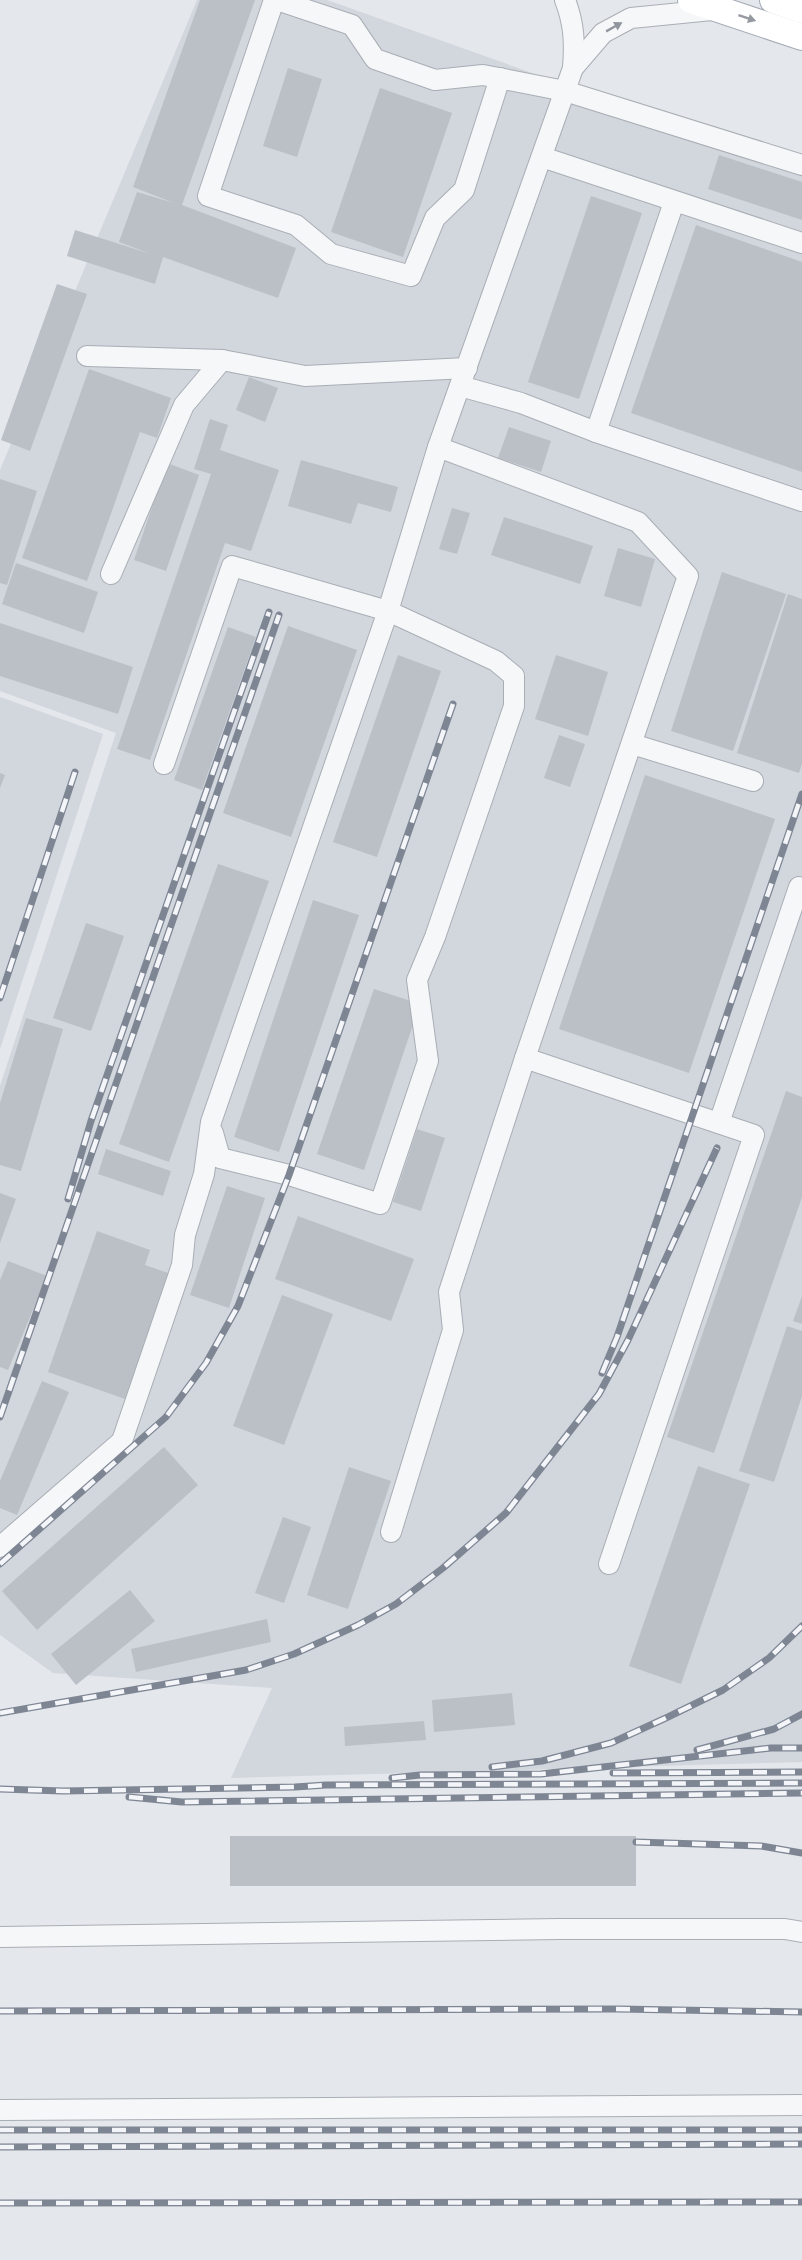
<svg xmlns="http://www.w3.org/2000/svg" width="802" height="2260" viewBox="0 0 802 2260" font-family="Montserrat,sans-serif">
	<rect width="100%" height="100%" fill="#e4e7eb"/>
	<g fill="#d2d6dd">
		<path d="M197 0H327L802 169V1762L231 1778 272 1688 53 1673 0 1635V1086L116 733 0 691V470Z"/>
		<path d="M0 697 103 734 0 1049Z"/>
	</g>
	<g fill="#bbc0c7">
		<path d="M200 0H255L182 205 296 248 278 298 163 257 155 284 67 256 75 230 151 254 119 242 137 192 174 203 133 187Z"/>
		<path d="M288 68 322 79 297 157 263 146Z"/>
		<path d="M380 88 452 113 403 257 331 232Z"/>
		<path d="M719 155 802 182V220L708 189Z"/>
		<path d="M591 196 642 213 579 399 528 382Z"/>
		<path d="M696 225 802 262V472L631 413Z"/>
		<path d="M57 284 87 294 30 451 1 440Z"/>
		<path d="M89 369 171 398 157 438 140 432 87 581 22 558Z"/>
		<path d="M249 377 278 388 265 422 236 410Z"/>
		<path d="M210 419 228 425 220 450 279 470 251 551 225 543 150 760 117 749 211 474 194 469Z"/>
		<path d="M509 427 551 441 541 472 498 458Z"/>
		<path d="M301 460 398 487 391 512 358 503 351 524 288 506Z"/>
		<path d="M167 463 199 475 166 571 134 560Z"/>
		<path d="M0 479 37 491 7 585 0 583Z"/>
		<path d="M452 508 470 513 457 554 439 549Z"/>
		<path d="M504 517 593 546 580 584 491 555Z"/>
		<path d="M618 548 655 559 641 607 604 596Z"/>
		<path d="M16 563 98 592 84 633 2 604Z"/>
		<path d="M722 572 786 594 733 751 671 731Z"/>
		<path d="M788 594 802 599V764L799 773 737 753Z"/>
		<path d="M0 623 133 667 118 714 0 676Z"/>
		<path d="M288 626 357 650 291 837 223 813Z"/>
		<path d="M228 627 256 637 202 790 174 780Z"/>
		<path d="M398 655 441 671 377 857 333 842Z"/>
		<path d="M556 655 608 672 588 736 535 719Z"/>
		<path d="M559 735 585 744 570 787 544 778Z"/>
		<path d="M0 773 5 775 0 788Z"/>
		<path d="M645 775 775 819 689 1073 559 1029Z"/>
		<path d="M218 864 269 881 169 1162 119 1144Z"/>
		<path d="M313 900 359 915 279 1152 234 1137Z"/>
		<path d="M86 923 124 936 91 1031 53 1018Z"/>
		<path d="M374 989 420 1004 364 1170 317 1154Z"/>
		<path d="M26 1018 63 1029 21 1171 0 1165V1103Z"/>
		<path d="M786 1091 802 1097V1197L714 1453 667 1437Z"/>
		<path d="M417 1129 445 1138 421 1211 393 1202Z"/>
		<path d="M106 1149 171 1171 163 1196 98 1174Z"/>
		<path d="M227 1186 265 1198 229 1308 190 1295Z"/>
		<path d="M0 1193 16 1199 0 1243Z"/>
		<path d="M298 1216 414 1259 391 1321 275 1279Z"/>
		<path d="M97 1231 150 1250 145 1265 171 1274 128 1400 48 1372Z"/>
		<path d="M8 1261 47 1276 8 1370 0 1367V1280Z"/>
		<path d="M282 1295 333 1314 284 1445 233 1426Z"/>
		<path d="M802 1296V1324L793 1321Z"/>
		<path d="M787 1326 802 1331V1396L774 1482 739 1471Z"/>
		<path d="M42 1381 69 1392 17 1515 0 1508V1481Z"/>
		<path d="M164 1447 198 1485 37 1630 2 1591Z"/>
		<path d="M698 1466 750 1484 681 1684 629 1666Z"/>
		<path d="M349 1467 391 1481 348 1609 307 1595Z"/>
		<path d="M283 1517 311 1527 284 1603 255 1593Z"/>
		<path d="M130 1590 155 1621 76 1685 51 1654Z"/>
		<path d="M267 1619 271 1642 136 1672 131 1649Z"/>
		<path d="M512 1693 515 1725 434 1732 432 1700Z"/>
		<path d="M424 1721 426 1740 345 1746 344 1727Z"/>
		<rect x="230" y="1836" width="406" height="50"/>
	</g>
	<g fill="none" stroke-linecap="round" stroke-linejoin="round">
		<defs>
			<g id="minor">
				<path d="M274 0 208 196 296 225 331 254 411 276 435 218 464 190 500 78"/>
				<path d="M277 0 352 25 375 59 435 80 483 75 565 91 802 165"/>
				<path d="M573 68 603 33 631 18 712 10"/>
				<path d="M542 157 802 243"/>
				<path d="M674 202 596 432 802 501"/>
				<path d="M87 356 222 360"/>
				<path d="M460 386 521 403 596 432"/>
				<path d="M111 574 184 405 222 360 305 376 467 368"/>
				<path d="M632 744 753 781"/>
				<path d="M525 1058 754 1135 609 1564"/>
				<path d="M719 1123 799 887"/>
				<path d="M213 1133 220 1158 289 1175 380 1204 428 1061 417 980 435 937 514 706V676L496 661 388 611 438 447"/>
				<path d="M391 1532 453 1330 449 1292 525 1058 688 576 638 522 438 447 573 68C575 43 574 23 565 0"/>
				<path d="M0 1547 122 1441 182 1265 185 1235 204 1174 211 1122 388 611 232 566 164 764"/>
				<path d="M0 1937 559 1929H785L802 1932"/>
				<path d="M0 2110 802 2105"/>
			</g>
			<g id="major">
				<path d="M691 0 802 37"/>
				<path d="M773 0 802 10"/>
			</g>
		</defs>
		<use href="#minor" stroke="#a9aeb5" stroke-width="22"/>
		<use href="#major" stroke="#a4abb6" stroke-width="28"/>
		<use href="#minor" stroke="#f6f7f9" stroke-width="20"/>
		<use href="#major" stroke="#fff" stroke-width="26"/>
		<defs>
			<g id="rail">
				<path d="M0 998 75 772"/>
				<path d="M68 1199 91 1121 269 612"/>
				<path d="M602 1373 617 1337 802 794"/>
				<path d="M0 1417 279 615"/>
				<path d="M0 1564 166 1417 206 1363 238 1306 289 1175 453 704"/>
				<path d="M0 1713 246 1670 294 1654 358 1625 396 1604 443 1568 506 1513 599 1394 628 1340 717 1148"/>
				<path d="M697 1750 774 1729 802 1714"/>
				<path d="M492 1767 542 1761 611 1743 668 1717 723 1690 769 1658 802 1626"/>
				<path d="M613 1773 802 1772"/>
				<path d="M392 1778 420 1775 541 1774 771 1748H802"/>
				<path d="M0 1789 63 1791 295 1787 326 1785 802 1783"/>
				<path d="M129 1797 182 1802 802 1793"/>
				<path d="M636 1842 761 1846 802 1853"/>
				<path d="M0 2011 618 2009 802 2012"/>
				<path d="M0 2130H802"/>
				<path d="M0 2147 802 2144"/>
				<path d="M0 2203 802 2202"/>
			</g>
		</defs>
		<use href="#rail" stroke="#7e8694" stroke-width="7"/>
		<use href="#rail" stroke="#f4f5f8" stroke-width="4.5" stroke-dasharray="14" stroke-linecap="butt"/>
	</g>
	<defs><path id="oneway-solid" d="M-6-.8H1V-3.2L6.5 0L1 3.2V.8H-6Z" transform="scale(1.5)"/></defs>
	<use fill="#969aa0" href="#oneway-solid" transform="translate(747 18) rotate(18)"/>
	<use fill="#91969e" href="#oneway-solid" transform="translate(614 27) rotate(-29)"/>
</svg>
